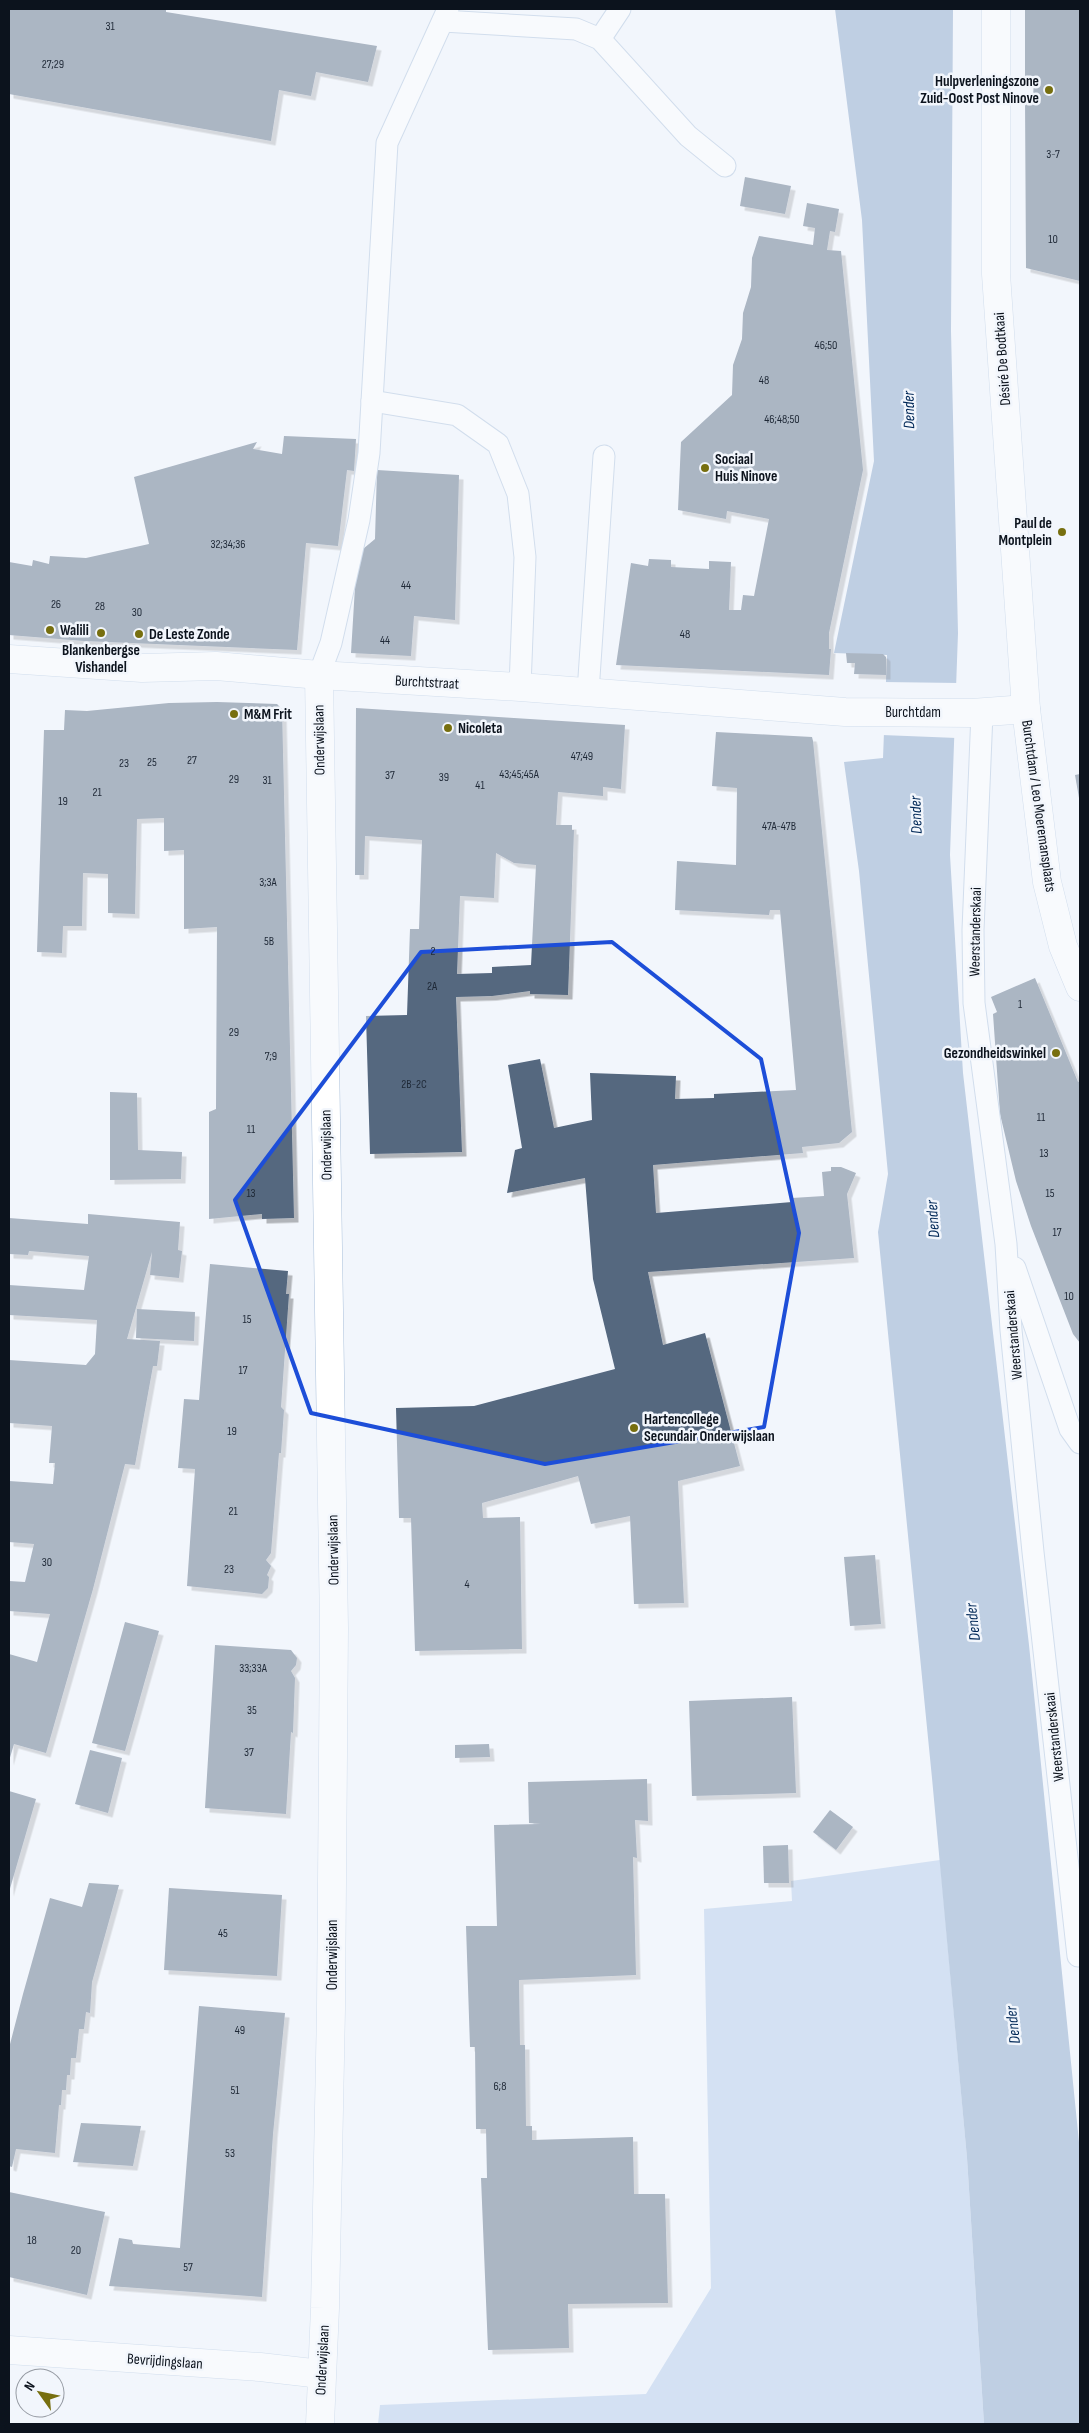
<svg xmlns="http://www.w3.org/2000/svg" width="1089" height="2433" viewBox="0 0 1089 2433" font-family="'Sofia Sans Condensed',sans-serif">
	<defs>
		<filter id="shadow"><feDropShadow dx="4.5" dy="4.5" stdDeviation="0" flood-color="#0004"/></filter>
	</defs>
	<rect width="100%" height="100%" fill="#f2f6fc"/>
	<path fill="#afc8e8" d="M940 1860 967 2158 984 2424H378L380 2405 646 2394 711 2288 704 1909 792 1901 791 1881Z"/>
	<path fill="#819fc6" d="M835 9H953L951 331 958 633 950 855 963 1073 1029 1645 1080 2152V2424H984L967 2158 932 1778 878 1232 888 1174 859 871 844 762 883 758 887 655 834 653 874 461 862 220Z"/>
	<path fill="#f2f6fc" d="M883 682 959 683 957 738 882 735Z"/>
	<g fill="#54677f" fill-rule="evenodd" filter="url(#shadow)">
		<path d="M9 9H166V12L377 46 368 82 316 72 311 96 279 90 271 141 9 94Z"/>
		<path d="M1025 9H1080V281L1026 268 1025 98 1033 97 1034 80H1025Z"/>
		<path d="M745 177 791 186 785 214 740 206Z"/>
		<path d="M807 203 839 209 835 232 830 231 827 250 841 251 863 470 829 633V649H831L829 675 616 665 631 563 648 566 649 559 671 560V567L709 569V561L731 562 729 610H741L743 595 754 596 769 519 727 511 726 519 678 510 681 442 732 395 733 365 742 339 743 313 751 287 752 258 759 236 813 245 815 228 803 226Z"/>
		<path d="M284 436 356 439 354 471 347 470 338 546 306 543 297 650 84 641 9 635V562L32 566 33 560 49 564 50 556 86 558 149 544 134 477 257 442 253 449 282 454Z"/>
		<path d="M377 470 459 475 455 620 414 616 411 656 351 653 357 554 375 539Z"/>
		<path d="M846 653 883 654 886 657V675L854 674 855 663H847Z"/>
		<path d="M217 702 277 704 282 709 294 1218 262 1219V1214L209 1219V1112L216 1109 217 927 184 929V850L164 851V818L137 819 135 914 108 913V874L83 873 82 926H63L62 953 37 952 44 730H64L65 710 87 711 169 703Z"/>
		<path d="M356 708 625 725 621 789 603 787V796L558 792 556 825H572V830H574L568 995 530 994V991L492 996 456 997 462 1152 370 1154 366 1016 407 1015 410 929H419L422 840 365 836 364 875H355ZM496 853 514 863 536 865 531 965 492 967V973L457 974 460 896 494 898Z"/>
		<path d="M716 732 812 737 813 741 852 1132 839 1143 802 1147 803 1153 653 1165 656 1213 792 1202V1198L824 1196 822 1172 831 1171V1167H841L856 1173 847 1194 854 1258 648 1272 663 1345 705 1333 740 1466 678 1481 684 1603 634 1604 630 1516 591 1524 578 1476 482 1503 483 1518 520 1517 522 1649 415 1651 411 1518H399L396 1408 474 1406 615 1369 593 1279 585 1178 507 1193 515 1150 522 1148 508 1065 540 1059 554 1128 592 1120 590 1073 676 1076 675 1099 714 1098V1094L796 1090 780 910H770L769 915 675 910 677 861 736 865 737 788 712 786Z"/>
		<path d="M1080 774V798H1079L1075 775Z"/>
		<path d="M1035 978 1078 1082 1080 1081V1343L1073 1334 1031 1226 1016 1181 1000 1114 993 1014 997 1012 991 997Z"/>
		<path d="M110 1092 137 1093 138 1150 182 1152 181 1179 110 1180Z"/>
		<path d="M88 1214 180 1222 178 1250 182 1251 179 1278 150 1275 152 1252 127 1339 160 1341 157 1366H153L135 1465 125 1464 93 1589 46 1753 14 1744 9 1761V1654L37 1662 50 1614 9 1611V1581L25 1582 34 1544 9 1542V1481L53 1484 55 1463H49L52 1426 9 1423V1360L86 1365 95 1354 97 1320 9 1315V1285L84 1290 89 1256 29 1251 28 1255 9 1254V1218L88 1224Z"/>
		<path d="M210 1264 288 1271 286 1294H289L281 1407 284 1410 281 1453H279L271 1553 266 1560 271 1566 267 1575 269 1577 268 1588 262 1594 187 1586 195 1469 178 1468 184 1399 199 1400Z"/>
		<path d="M137 1309 195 1312 194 1341 136 1338Z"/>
		<path d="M875 1555 881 1624 850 1626 844 1557Z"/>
		<path d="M125 1622 159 1631 125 1751 92 1743Z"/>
		<path d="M215 1645 291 1650 297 1658 296 1665 291 1671 295 1678 293 1733 291 1732 286 1814 205 1808Z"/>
		<path d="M792 1697 796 1793 692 1796 689 1701Z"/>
		<path d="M489 1744 490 1757 455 1758V1745Z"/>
		<path d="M90 1750 122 1758 108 1813 75 1804Z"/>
		<path d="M647 1779 648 1821 635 1820 637 1858 633 1857 636 1975 519 1980 520 2045H525L526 2126H532V2140L633 2137 634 2194H665L668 2303 568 2304 569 2348 488 2350 481 2178H487L486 2129H476L475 2047H470L466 1926H497L494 1825 541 1824 529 1823 528 1782Z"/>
		<path d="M9 1791 36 1799 9 1892Z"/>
		<path d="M830 1810 853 1827 836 1850 813 1832Z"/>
		<path d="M788 1845 789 1883H764L763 1846Z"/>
		<path d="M89 1883 119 1885 92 1982 90 2013 86 2012 84 2029H79L76 2058H71L70 2075H67L66 2090H62L61 2105H59L55 2153 16 2149 12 2167 9 2166V2048L23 1994 50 1898 82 1907Z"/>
		<path d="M169 1888 282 1895 277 1976 164 1970Z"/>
		<path d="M199 2006 285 2013 273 2134 262 2297 109 2286 119 2238 132 2240 133 2244 180 2248Z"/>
		<path d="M81 2123 141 2126 133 2166 73 2162Z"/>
		<path d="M9 2192 105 2212 87 2295 9 2277Z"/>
	</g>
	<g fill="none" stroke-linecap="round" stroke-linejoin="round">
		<defs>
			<g id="lane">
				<path d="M443 21 576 29 600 39 688 136 725 166"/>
				<path d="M600 39 620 9"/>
				<path d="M372 401 457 415 498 444 518 494 525 557 520 687"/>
				<path d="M319 675 331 643 359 520 369 453 387 143 448 9"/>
				<path d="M588 692 604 456"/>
				<path d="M982 713 973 930 974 1003 1006 1244 1011 1330 1033 1552 1078 1956"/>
				<path d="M1015 1268 1070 1429 1080 1443"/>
			</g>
			<g id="street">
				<path d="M996 9V274L1026 709 1047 882 1063 946 1080 987"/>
				<path d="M9 659 142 668 216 666 319 675 520 687 845 712 972 713 1026 709"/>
				<path d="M319 675 334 1628 331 2009 325 2308 320 2424"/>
				<path d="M9 2350 260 2367 321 2374"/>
			</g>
		</defs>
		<use href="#lane" stroke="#aac0db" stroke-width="23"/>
		<use href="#street" stroke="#aac0db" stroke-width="29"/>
		<use href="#lane" stroke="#fff" stroke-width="21"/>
		<use href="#street" stroke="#fff" stroke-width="28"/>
	</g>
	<path d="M0 0H1089V2433H0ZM612 942 761 1059 799 1233 764 1427 545 1464 311 1413 235 1200 421 952Z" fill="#f2f6fc" fill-opacity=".55" fill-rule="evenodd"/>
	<path fill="none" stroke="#1d4ed8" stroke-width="4" stroke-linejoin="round" d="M612 942 761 1059 799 1233 764 1427 545 1464 311 1413 235 1200 421 952Z"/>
	<g fill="#776f0f" stroke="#f2f6fc" stroke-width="2">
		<circle cx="1049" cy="90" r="5"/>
		<circle cx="705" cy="468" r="5"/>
		<circle cx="1062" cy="532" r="5"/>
		<circle cx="50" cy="630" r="5"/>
		<circle cx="101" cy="633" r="5"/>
		<circle cx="139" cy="634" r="5"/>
		<circle cx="234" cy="714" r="5"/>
		<circle cx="448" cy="728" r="5"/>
		<circle cx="1056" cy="1053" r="5"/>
		<circle cx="634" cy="1428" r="5"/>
	</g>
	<g text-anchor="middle" stroke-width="5" stroke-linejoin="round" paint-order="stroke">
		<g font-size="12" fill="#1e2836">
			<text x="110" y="30">31</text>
			<text x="53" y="68">27;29</text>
			<text x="1053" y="158">3-7</text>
			<text x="1053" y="243">10</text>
			<text x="826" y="349">46;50</text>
			<text x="764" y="384">48</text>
			<text x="782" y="423">46;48;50</text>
			<text x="228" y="548">32;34;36</text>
			<text x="406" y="589">44</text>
			<text x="56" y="608">26</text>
			<text x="100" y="610">28</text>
			<text x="137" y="616">30</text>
			<text x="685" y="638">48</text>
			<text x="385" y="644">44</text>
			<text x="582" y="760">47;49</text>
			<text x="192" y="764">27</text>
			<text x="152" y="766">25</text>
			<text x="124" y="767">23</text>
			<text x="519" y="778">43;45;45A</text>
			<text x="390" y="779">37</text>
			<text x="444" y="781">39</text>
			<text x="234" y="783">29</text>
			<text x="267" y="784">31</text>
			<text x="480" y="789">41</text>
			<text x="97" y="796">21</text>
			<text x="63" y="805">19</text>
			<text x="779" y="830">47A-47B</text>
			<text x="268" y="886">3;3A</text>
			<text x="269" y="945">5B</text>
			<text x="433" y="955">2</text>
			<text x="432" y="990">2A</text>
			<text x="1020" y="1008">1</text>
			<text x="234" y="1036">29</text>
			<text x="271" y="1060">7;9</text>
			<text x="414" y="1088">2B-2C</text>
			<text x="1041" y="1121">11</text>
			<text x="251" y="1133">11</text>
			<text x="1044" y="1157">13</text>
			<text x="251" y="1197">13</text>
			<text x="1050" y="1197">15</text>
			<text x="1057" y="1236">17</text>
			<text x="1069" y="1300">10</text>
			<text x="247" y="1323">15</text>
			<text x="243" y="1374">17</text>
			<text x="232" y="1435">19</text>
			<text x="233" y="1515">21</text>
			<text x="47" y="1566">30</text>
			<text x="229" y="1573">23</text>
			<text x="467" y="1588">4</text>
			<text x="253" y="1672">33;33A</text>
			<text x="252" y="1714">35</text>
			<text x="249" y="1756">37</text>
			<text x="223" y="1937">45</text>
			<text x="240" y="2034">49</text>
			<text x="500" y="2090">6;8</text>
			<text x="235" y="2094">51</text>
			<text x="230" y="2157">53</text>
			<text x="32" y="2244">18</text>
			<text x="76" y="2254">20</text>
			<text x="188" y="2271">57</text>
		</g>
		<g font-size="15" font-weight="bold" fill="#0c131d" stroke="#f2f6fc" text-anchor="start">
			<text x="1039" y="86" text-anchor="end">Hulpverleningszone<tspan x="1039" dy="17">Zuid-Oost Post Ninove</tspan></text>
			<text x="715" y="464">Sociaal<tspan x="715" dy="17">Huis Ninove</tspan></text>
			<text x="1052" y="528" text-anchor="end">Paul de<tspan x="1052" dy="17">Montplein</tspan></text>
			<text x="60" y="635">Walili</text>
			<text x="149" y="639">De Leste Zonde</text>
			<text x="101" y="655" text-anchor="middle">Blankenbergse<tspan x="101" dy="17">Vishandel</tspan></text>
			<text x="244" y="719">M&amp;M Frit</text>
			<text x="458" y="733">Nicoleta</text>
			<text x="1046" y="1058" text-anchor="end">Gezondheidswinkel</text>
			<text x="644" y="1424">Hartencollege<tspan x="644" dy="17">Secundair Onderwijslaan</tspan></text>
		</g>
		<g font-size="15" fill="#0c131d" stroke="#f2f6fc">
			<text transform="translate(1002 359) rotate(-94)" y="5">Désiré De Bodtkaai</text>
			<text transform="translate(427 682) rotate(3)" y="5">Burchtstraat</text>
			<text x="913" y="717">Burchtdam</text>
			<text transform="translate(319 740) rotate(-91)" y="5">Onderwijslaan</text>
			<text transform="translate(1039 806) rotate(82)" y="5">Burchtdam / Leo Moeremansplaats</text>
			<text transform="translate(975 932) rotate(-89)" y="5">Weerstanderskaai</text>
			<text transform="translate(326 1145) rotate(-91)" y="5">Onderwijslaan</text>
			<text transform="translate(1013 1335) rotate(-95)" y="5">Weerstanderskaai</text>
			<text transform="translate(333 1550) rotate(-91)" y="5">Onderwijslaan</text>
			<text transform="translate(1054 1737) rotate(-96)" y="5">Weerstanderskaai</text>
			<text transform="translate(332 1955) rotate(-90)" y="5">Onderwijslaan</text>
			<text transform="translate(322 2360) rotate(-87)" y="5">Onderwijslaan</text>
			<text transform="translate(165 2361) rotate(4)" y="5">Bevrijdingslaan</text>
		</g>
		<g font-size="16" font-style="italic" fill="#002857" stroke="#f2f6fc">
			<text transform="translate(908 410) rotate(-91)" y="6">Dender</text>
			<text transform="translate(915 815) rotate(-92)" y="6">Dender</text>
			<text transform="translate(932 1219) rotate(-94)" y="6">Dender</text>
			<text transform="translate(972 1622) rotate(-96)" y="6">Dender</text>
			<text transform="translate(1012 2025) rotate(-96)" y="6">Dender</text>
		</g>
	</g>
	<rect width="1089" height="2433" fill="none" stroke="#0c131d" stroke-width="20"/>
	<g transform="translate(40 2393) rotate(303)"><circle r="24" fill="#f2f6fc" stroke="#969ba3"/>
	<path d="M0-4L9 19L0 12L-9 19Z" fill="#776f0f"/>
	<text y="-8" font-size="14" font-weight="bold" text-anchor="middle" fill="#0c131d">N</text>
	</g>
</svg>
